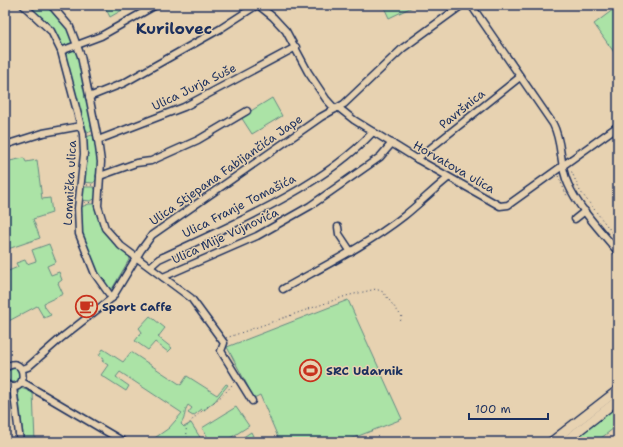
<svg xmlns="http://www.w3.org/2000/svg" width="623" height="447" viewBox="0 0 623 447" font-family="'Shantell Sans',sans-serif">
	<rect width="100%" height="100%" fill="#e7d2b1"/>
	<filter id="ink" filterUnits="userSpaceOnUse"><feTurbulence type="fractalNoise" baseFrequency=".025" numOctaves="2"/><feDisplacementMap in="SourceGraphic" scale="8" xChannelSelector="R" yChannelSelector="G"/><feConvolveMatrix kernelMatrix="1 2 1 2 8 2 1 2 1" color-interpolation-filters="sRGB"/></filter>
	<g filter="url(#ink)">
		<g fill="#abe3a6" stroke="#638982">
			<path d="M27 5H49L65 22 73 41V43L62 46 48 23Z"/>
			<path d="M104 5H131L110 17Z"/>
			<path d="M383 5H412V7L389 18Z"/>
			<path d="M618 6V53L616 55 594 24Z"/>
			<path d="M73 48 77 51 78 56 94 129 90 132 87 131 83 126 65 54Z"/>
			<path d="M272 98 282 116 252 134 241 117Z"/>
			<path d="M92 135 95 138C97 148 103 177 93 183L83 182 86 137Z"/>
			<path d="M24 158 26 162 37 160 42 199 50 198 52 213 33 219 40 238 5 250V162Z"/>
			<path d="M82 187H94L97 193 95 199 90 201 82 200Z"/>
			<path d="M89 204H95L98 215 130 258 112 289H109L97 273 82 240 81 207Z"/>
			<path d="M49 244 56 262 47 266 51 275 59 272 62 280 58 283 63 294 44 303 45 307 51 315 44 318 37 306 5 323V269L6 272 18 267 16 263 25 260 27 264 36 261 32 250Z"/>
			<path d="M348 300 402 419 343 442H280L260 395 254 398 227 347Z"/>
			<path d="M150 316 165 328 158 337 172 348 168 352 155 342 148 350 135 341 142 332 139 328Z"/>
			<path d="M103 349 123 362 131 352 181 385 187 376 217 395 226 384 228 385 215 401 203 411 202 409 193 416 188 413 192 408 188 405C184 411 186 417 181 424L184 427 191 423 203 442H149L169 428 182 413 120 372 116 377 129 386 126 391 101 375 108 365 102 361 104 358 99 355Z"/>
			<circle cx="13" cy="375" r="7"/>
			<path d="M20 388 33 392 35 442H24L18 392Z"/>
			<path d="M618 405V425L596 442H571Z"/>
			<path d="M236 407 249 426 224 442H211L202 428Z"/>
			<path d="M251 432 253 436 244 442H236Z"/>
		</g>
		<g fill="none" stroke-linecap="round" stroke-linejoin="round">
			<defs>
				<g id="minor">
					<path d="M23 5 51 31 61 51 83 134 84 154 78 208 79 234 95 274 112 298"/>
					<path d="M51 5 70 27 81 56 98 140 101 162 98 206 105 228 121 246 191 298 224 343 221 351 252 401"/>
					<path d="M258 5 273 17 286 31 308 72 326 99 335 109"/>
					<path d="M471 5 553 124C563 143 559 165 568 184 579 209 601 231 618 252"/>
					<path d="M61 51 101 36 156 5"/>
					<path d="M89 97 124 83 220 29 257 5"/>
					<path d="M339 108 354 120 417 159 500 206 508 205 618 126"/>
					<path d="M98 140 184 107 296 47"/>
					<path d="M5 145 43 133 81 126"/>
					<path d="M417 159 520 77"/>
					<path d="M100 176 136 163 151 161 198 140 247 111"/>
					<path d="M575 219 585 211"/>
					<path d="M338 227 339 234 351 252"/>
					<path d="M150 267 159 259C227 227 322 188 373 132"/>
					<path d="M163 277 257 236 310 206 380 157 392 143"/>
					<path d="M283 289C324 266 367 245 404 216 419 204 433 190 448 178"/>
					<path d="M5 368C29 351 28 401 5 383"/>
					<path d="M22 369 28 367 60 339 112 298 141 250 152 235 321 117 344 104 403 48 462 5"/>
					<path d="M22 382 124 442"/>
					<path d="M13 387 20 442"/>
				</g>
				<g id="major">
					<path d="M551 442 618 390"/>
					<path d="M564 442 618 400"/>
				</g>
			</defs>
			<use href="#minor" stroke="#1b2f5e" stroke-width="9"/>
			<use href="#major" stroke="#1b2f5e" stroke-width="11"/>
			<g stroke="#1b2f5e" stroke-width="1" stroke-dasharray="1 3" stroke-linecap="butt">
				<path d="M570 168 580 191 618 240"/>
				<path d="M558 176 567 196"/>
				<path d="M87 185H94"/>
				<path d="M85 203 93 202"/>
				<path d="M615 257 618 261"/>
				<path d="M226 338 346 296 376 289 383 292 402 317 400 322"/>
				<path d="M188 442 186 428C198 409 222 401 234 382"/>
			</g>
			<use href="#minor" stroke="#e7d2b1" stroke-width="6"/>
			<use href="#major" stroke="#e7d2b1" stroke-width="8"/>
		</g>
	</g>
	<defs>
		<symbol id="cafe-ring" viewBox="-11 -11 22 22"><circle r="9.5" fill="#e7d2b1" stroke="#c8321e" stroke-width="1.5"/><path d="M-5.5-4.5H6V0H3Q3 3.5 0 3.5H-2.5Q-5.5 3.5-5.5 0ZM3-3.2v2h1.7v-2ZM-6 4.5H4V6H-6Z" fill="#c8321e"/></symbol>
		<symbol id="stadium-ring" viewBox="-11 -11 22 22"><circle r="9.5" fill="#e7d2b1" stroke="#c8321e" stroke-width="1.5"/><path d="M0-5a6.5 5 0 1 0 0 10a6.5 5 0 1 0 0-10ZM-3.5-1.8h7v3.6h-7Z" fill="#c8321e"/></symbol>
	</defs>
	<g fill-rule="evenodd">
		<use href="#cafe-ring" x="74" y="294" width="25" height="25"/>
		<use href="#stadium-ring" x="298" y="358" width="25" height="25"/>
	</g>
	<g text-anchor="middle" stroke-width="3" stroke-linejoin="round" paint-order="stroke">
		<g font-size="12" fill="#1b2f5e" stroke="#e7d2b1">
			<text transform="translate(194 87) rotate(-26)" y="4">Ulica Jurja Suše</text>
			<text transform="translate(462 109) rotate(-39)" y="4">Pavršnica</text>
			<text transform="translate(454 167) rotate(30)" y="4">Horvatova ulica</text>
			<text transform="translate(226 170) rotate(-35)" y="4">Ulica Stjepana Fabijančića Jape</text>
			<text transform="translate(70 183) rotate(-87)" y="4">Lomnička ulica</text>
			<text transform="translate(239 206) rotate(-27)" y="4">Ulica Franje Tomašića</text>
			<text transform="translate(225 236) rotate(-25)" y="4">Ulica Mije Vujnovića</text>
		</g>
		<g font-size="12" font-weight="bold" fill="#1b2f5e" stroke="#e7d2b1" text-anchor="start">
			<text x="102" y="311">Sport Caffe</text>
			<text x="326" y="375">SRC Udarnik</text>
		</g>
		<g font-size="16" font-weight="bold" fill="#1b2f5e" stroke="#e7d2b1">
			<text x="174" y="34">Kurilovec</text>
		</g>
	</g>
	<rect width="623" height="447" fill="none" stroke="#e7d2b1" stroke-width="20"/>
	<rect x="10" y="10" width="603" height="427" fill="none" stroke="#1b2f5e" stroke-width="1.5" filter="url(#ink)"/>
	<path d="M469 413v6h79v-6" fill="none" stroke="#1b2f5e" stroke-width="2"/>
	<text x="475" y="413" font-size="12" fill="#1b2f5e" stroke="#e7d2b1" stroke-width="3" paint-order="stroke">100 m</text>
</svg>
